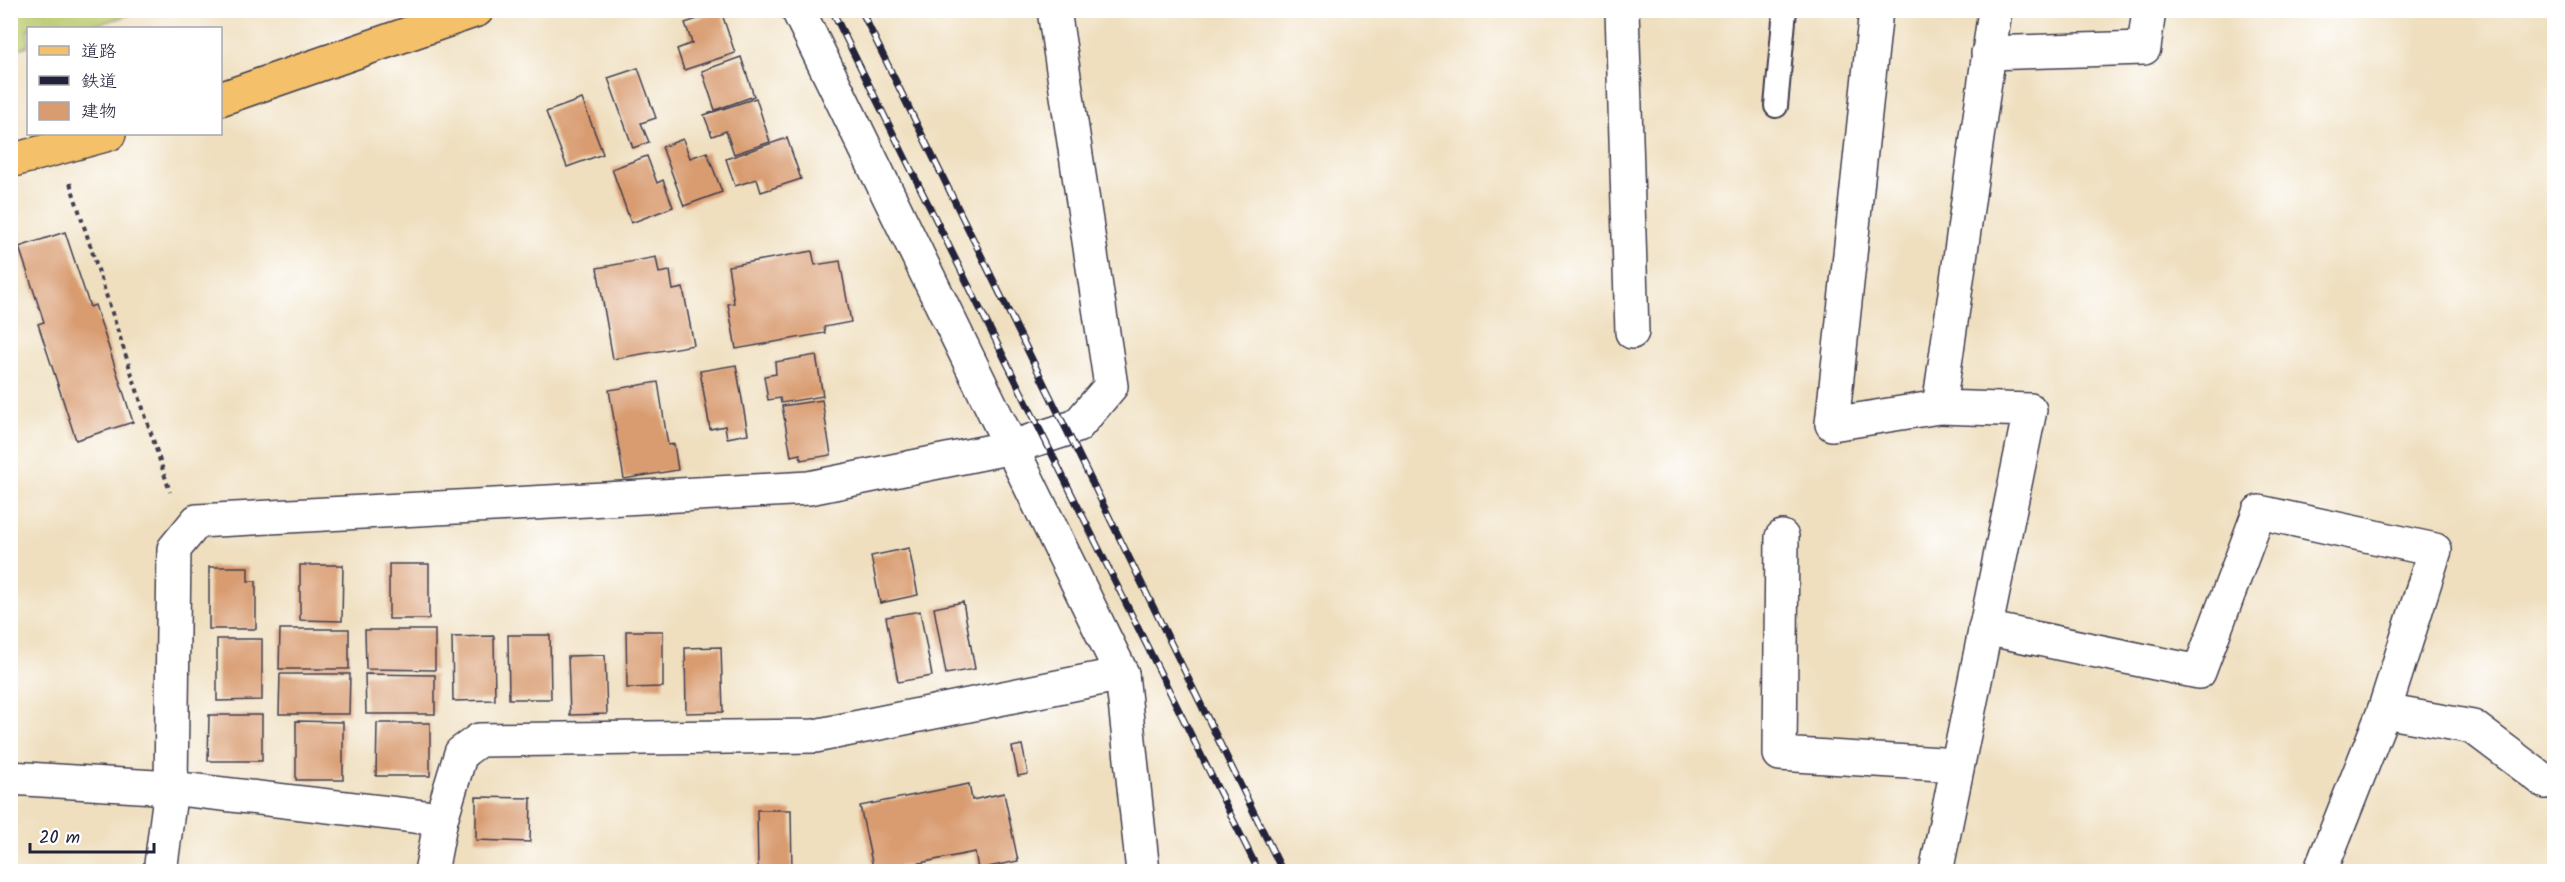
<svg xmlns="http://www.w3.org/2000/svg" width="2565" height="882" viewBox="0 0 2565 882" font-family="Kalam,'Klee One',sans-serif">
	<rect width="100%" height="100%" fill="#fff"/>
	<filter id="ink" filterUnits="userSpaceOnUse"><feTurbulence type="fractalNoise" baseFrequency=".0167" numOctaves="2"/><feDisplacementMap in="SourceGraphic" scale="12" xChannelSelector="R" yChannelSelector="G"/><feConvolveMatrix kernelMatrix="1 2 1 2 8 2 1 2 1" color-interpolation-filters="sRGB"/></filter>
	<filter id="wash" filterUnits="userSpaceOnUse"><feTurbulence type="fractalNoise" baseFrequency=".008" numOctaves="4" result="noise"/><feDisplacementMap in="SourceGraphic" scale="24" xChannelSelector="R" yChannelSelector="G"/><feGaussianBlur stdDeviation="1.35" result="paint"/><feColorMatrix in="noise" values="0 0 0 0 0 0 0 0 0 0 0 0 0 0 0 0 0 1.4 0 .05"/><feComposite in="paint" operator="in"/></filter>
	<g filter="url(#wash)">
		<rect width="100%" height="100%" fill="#efdfbf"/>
		<path fill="#b9c86a" stroke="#6e7552" stroke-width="1.5" d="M11 10H143V11L85 28H28V46L11 51Z"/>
		<g id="blocks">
			<g fill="#d99c71">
				<path d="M721 11 735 53 684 70 677 49 692 43 685 23Z"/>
				<path d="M741 57 754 96 715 110 702 71Z"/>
				<path d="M638 68 656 118 641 123 649 142 633 148 608 78Z"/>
				<path d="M756 98 770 142 734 154 726 131 712 136 704 115Z"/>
				<path d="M582 99 603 154 567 167 546 112Z"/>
				<path d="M787 138 801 179 761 192 757 179 735 186 726 159Z"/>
				<path d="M683 139 690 158 707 152 722 192 684 206 662 147Z"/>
				<path d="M647 156 657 183 663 180 673 207 631 223 612 169Z"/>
				<path d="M65 232 90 307 95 305 133 422 76 440 38 324 44 322 19 247Z"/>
				<path d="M812 251 815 265 840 261 851 322 824 327 825 333 736 349 728 304 734 303 728 266Z"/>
				<path d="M656 257 659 273 670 271 673 290 683 288 694 345 613 359 597 268Z"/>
				<path d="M816 355 823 396 781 403 780 398 768 400 764 376 776 374 775 362Z"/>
				<path d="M736 365 748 434 727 438 725 426 710 429 700 371Z"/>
				<path d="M658 382 668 445 674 444 678 470 624 479 609 390Z"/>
				<path d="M822 400 831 455 801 460 800 454 791 456 782 406Z"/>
				<path d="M909 548 918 595 880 603 871 556Z"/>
				<rect x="389" y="564" width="40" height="55"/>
				<path d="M300 565H343L342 621 300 620Z"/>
				<path d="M209 567H248V581H256V629H209Z"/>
				<path d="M963 602 975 669 946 674 934 608Z"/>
				<path d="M920 611 932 676 898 682 886 617Z"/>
				<path d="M280 629H349V669H279Z"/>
				<path d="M365 630H435V670L366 669Z"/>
				<path d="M626 631H663V687L627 688Z"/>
				<path d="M508 635H550L551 699H509Z"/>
				<path d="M494 636 495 700 453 701 452 637Z"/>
				<path d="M217 639H262V700L217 701Z"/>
				<path d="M721 647 723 712 686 713 685 648Z"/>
				<path d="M605 655 607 714 570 715 568 656Z"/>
				<path d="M280 674H350L349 714H279Z"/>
				<path d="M365 674 435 675V714H366Z"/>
				<path d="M209 715H262V761H208Z"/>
				<path d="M296 721 343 722V780H296Z"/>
				<path d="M377 723H430V776H376Z"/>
				<path d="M1022 745 1028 774 1018 776 1012 747Z"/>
				<path d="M969 784 972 800 1004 793 1018 861 978 869 975 852 874 872 860 806Z"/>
				<path d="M476 797 531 798 530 842 476 840Z"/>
				<path d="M757 810H791L792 872H758Z"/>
			</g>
		</g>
	</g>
	<g filter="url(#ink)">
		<use href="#blocks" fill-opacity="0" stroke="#413e4f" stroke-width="1.5"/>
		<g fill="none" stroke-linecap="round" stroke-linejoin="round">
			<defs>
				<path id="lane" d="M1776 106 1785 10"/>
				<g id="street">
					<path d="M798 10 1122 674 1143 872"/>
					<path d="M1622 10 1632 332"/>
					<path d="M1876 10 1832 424 1939 407"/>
					<path d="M1988 53 2144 48 2149 10"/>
					<path d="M1782 537 1780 754 1957 765"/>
					<path d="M1985 628 2199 672 2259 512 2435 550 2384 711 2320 872"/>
					<path d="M2384 711 2473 727 2546 782"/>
					<path d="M10 778 171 788 174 549 197 521 809 488 1012 447 1077 426 1111 386 1054 10"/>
					<path d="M441 819 461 753 479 740 815 736 1122 674"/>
					<path d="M160 872 171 788 441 819 431 872"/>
					<path d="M1936 872 2030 410 1939 407 1995 10"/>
				</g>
				<g id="primary">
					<path d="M220 99 477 10"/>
					<path d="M10 161 109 134"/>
				</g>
			</defs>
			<use href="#lane" stroke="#413e4f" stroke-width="26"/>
			<use href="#street" stroke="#413e4f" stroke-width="36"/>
			<use href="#primary" stroke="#413e4f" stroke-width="36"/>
			<path stroke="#413e4f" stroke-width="4" stroke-dasharray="4.5 4.5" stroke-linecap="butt" d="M70 183 170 492"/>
			<use href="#lane" stroke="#fff" stroke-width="22"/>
			<use href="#street" stroke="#fff" stroke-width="33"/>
			<use href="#primary" stroke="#f4c16a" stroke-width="33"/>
			<defs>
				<g id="rail">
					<path d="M832 10 1259 872"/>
					<path d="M861 10 1283 872"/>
				</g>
			</defs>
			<use href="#rail" stroke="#22223b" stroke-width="7"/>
			<use href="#rail" stroke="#fff" stroke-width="4.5" stroke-dasharray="14" stroke-linecap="butt"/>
		</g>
	</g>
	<rect width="2565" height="882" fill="none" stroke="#fff" stroke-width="36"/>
	<rect x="27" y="27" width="195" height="108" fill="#ffffff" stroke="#a7a7b1" stroke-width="1.5"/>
	<rect x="39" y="46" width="30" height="9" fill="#f4c16a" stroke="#a7a7b1" stroke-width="1.5"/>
	<text x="81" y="57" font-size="18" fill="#22223b">道路</text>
	<rect x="39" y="76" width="30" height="9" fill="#22223b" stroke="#a7a7b1" stroke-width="1.5"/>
	<text x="81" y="87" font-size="18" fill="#22223b">鉄道</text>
	<rect x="39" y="102" width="30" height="18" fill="#d99c71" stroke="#a7a7b1" stroke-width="1.5"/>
	<text x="81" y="117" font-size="18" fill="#22223b">建物</text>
	<path d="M30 843v9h124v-9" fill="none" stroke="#22223b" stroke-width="3"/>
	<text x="39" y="843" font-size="18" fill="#22223b" stroke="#ffffff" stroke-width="4.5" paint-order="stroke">20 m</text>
</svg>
